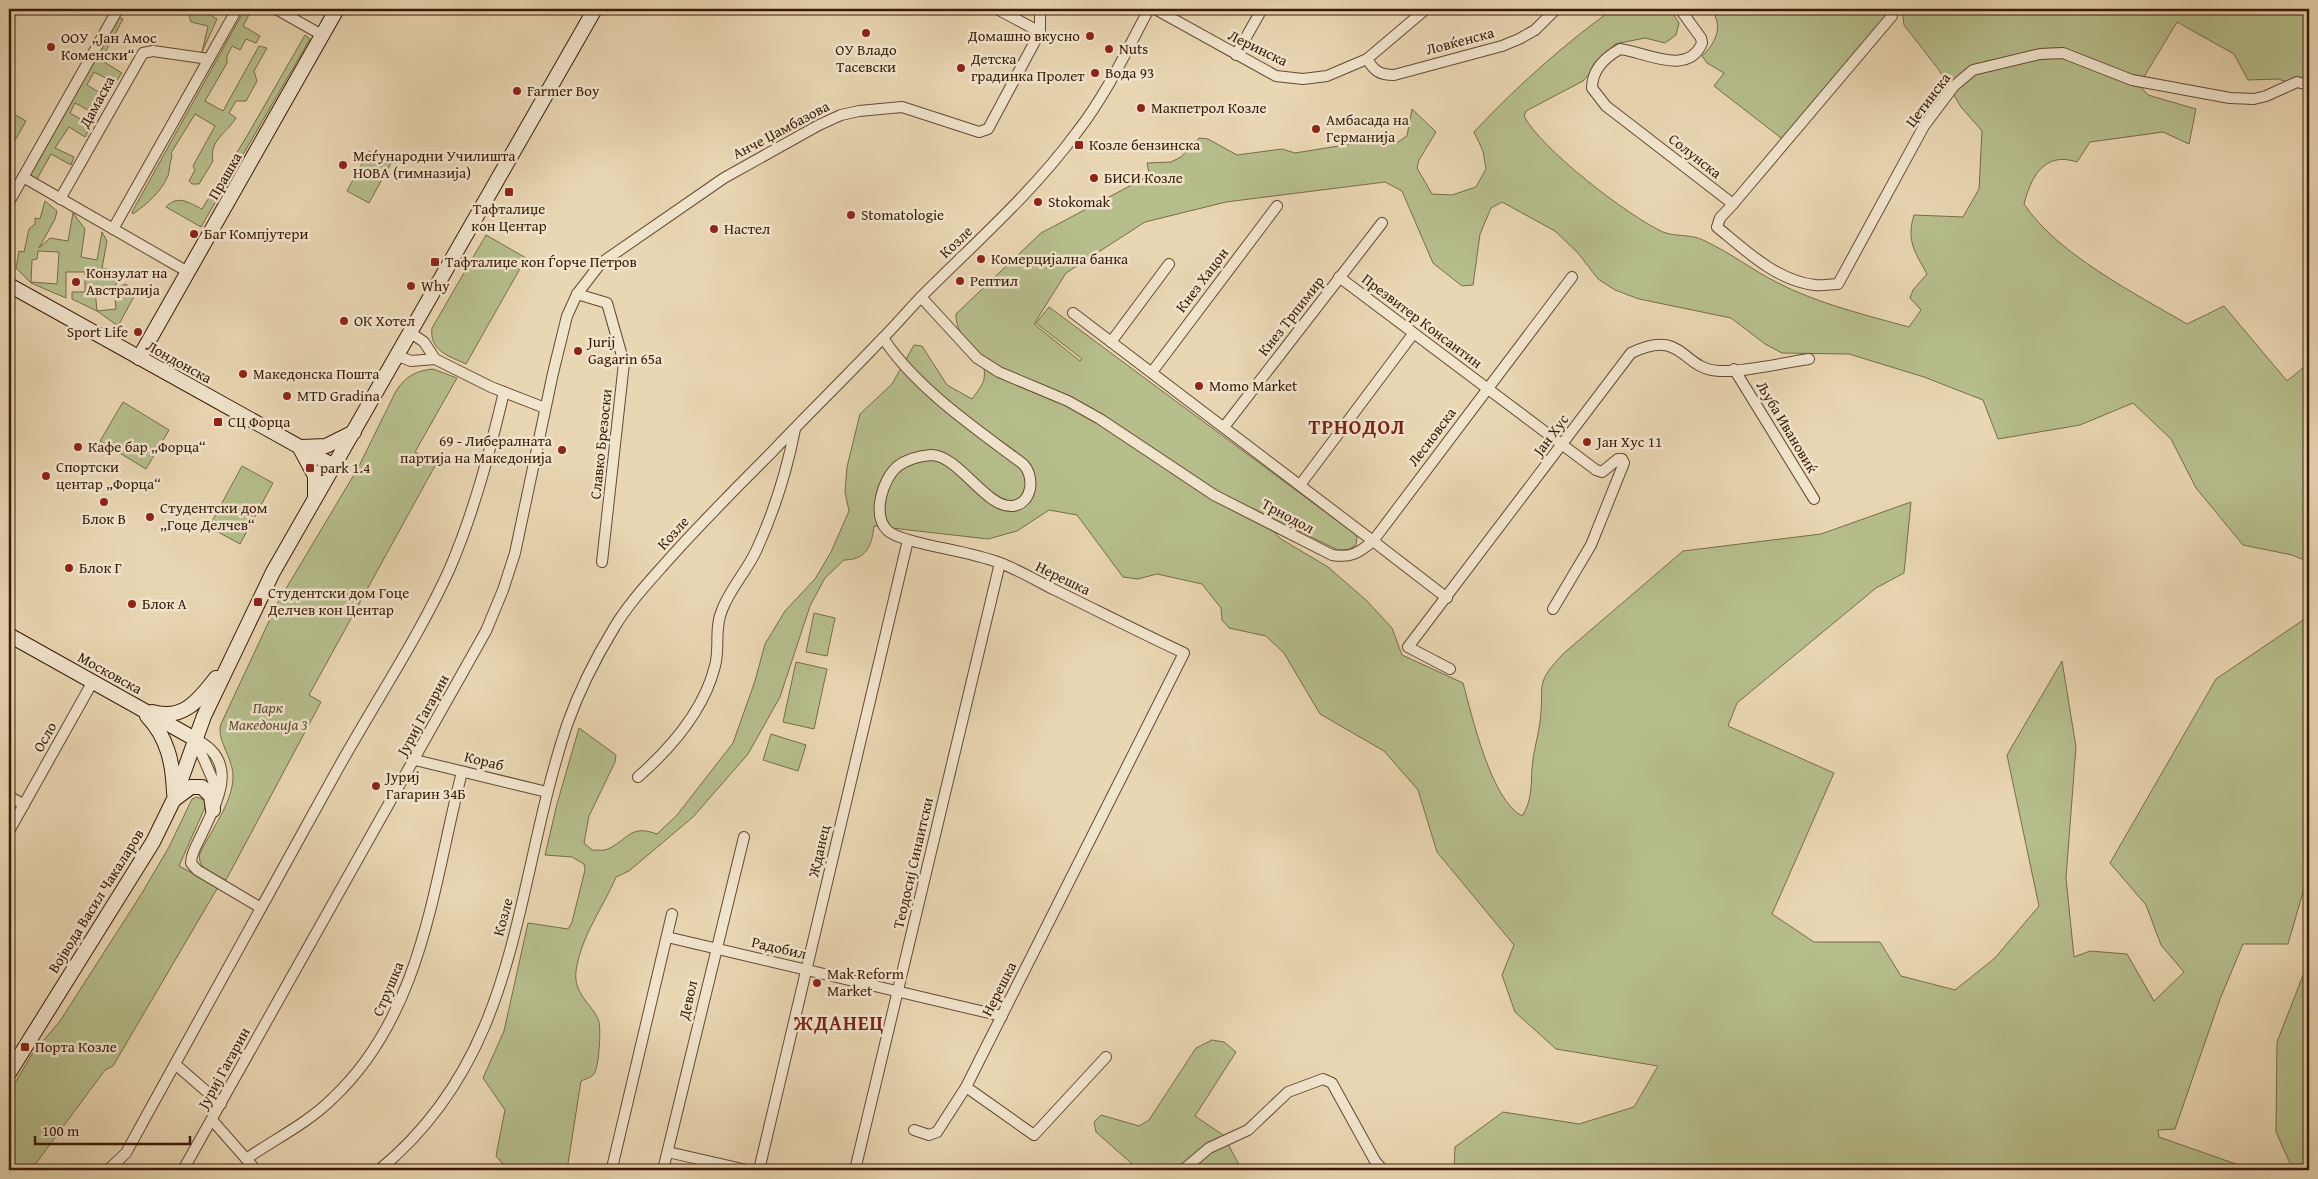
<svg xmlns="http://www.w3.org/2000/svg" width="2318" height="1179" viewBox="0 0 2318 1179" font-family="'Gentium Book Plus',serif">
	<rect width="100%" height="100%" fill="#e9d6b2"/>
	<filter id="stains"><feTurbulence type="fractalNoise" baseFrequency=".004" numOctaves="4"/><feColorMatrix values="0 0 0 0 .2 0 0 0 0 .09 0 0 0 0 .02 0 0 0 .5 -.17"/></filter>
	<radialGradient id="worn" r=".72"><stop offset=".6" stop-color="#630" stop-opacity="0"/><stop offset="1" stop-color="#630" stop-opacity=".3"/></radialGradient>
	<g fill="#b6be8c" stroke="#786c49" fill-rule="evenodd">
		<path d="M187 9H200L217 19 202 52 208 26 191 22Z"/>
		<path d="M245 9H252L243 26 260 36 256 43 246 39 240 50 232 46 227 56V63L205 101 223 111 259 46 267 48 254 71 257 81 246 101H236L229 113 236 118C227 133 209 140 213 161L199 184H192L189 181 195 170 193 166 215 126 195 114 171 153 172 157C169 164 170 170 168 176 160 193 148 203 133 214L132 212Z"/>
		<path d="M1613 9H1670L1679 23 1676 35 1665 43 1645 38 1615 44 1583 81 1526 111 1524 116C1541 149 1628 216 1663 232 1675 237 1691 234 1703 240 1729 252 1751 269 1776 282 1816 303 1865 315 1909 327L1921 310 1910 298 1913 290 1927 274C1915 252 1906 241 1914 215L1963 217 1979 189 1982 131 1961 107 1939 70 1904 25 1902 9H2309V89L2278 79 2248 80 2234 54 2177 22 2139 85 2148 95 2196 109 2189 144 2163 132 2090 142 2077 162C2044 151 2031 177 2024 204 2057 254 2136 294 2187 324L2224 306 2287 381 2309 363V562L2292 555 2243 545 2196 488 2171 439 2133 403 2080 425 1998 439 1983 400 1924 377 1849 354 1782 353 1765 344 1731 318 1639 299 1615 290 1598 279 1578 253 1555 231 1502 202 1491 208 1480 234 1473 285 1462 286 1433 263 1402 191 1385 182 1226 202 1145 222 1066 273 1034 324 1080 361 1082 359 1036 323 1049 307 1355 534 1357 537 1356 545 1348 550H1338L1251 508 1281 539 1328 567 1366 600 1392 628 1402 655 1463 683C1472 716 1491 800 1522 816 1532 802 1531 785 1532 768 1533 752 1538 738 1540 722 1545 684 1533 685 1564 653L1683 551 1821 534 1911 502 1904 573 1876 588 1737 703 1728 726 1834 773 1772 914 1814 942H1880L1901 976 1955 990 1995 958 2039 906 2007 755 2062 661 2076 747 2066 878 2074 957 2090 951 2127 954 2154 1001 2184 972 2161 945 2146 905 2110 863 2216 679 2309 616V871L2288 944H2243L2220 999 2175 1129 2158 1130 2159 1137 2253 1170H1454L1455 1147 1503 1112 1579 1124 1634 1107 1658 1066 1556 1049 1515 1012 1502 975 1514 945 1437 852 1418 790 1384 751 1320 714 1284 653 1266 636 1229 628 1222 620 1221 608 1202 584 1157 574 1138 579 1123 577 1077 515 1049 510 1017 531 988 539 874 526C872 546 866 560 844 560L825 578 810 606 780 697 748 754 693 817 629 871 616 877C603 908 581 936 576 971 573 996 595 1006 599 1022 601 1030 599 1068 594 1074 591 1078 585 1079 581 1081L567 1170H508L496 1156 505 1110 483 1078 504 1031 528 923 568 929 572 922 585 870 584 864 572 857 545 855 557 804 579 728 616 755 615 762 589 816 584 843 592 850C597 850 604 851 608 849 629 839 630 824 657 834L677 815 733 743 755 681 765 644 785 611 815 579 831 552 849 511 845 492 847 467 860 414 892 384 914 345 922 346 947 385 972 399C976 393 983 385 984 379 989 352 955 343 956 314L1041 233 1143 179 1149 173 1147 163 1171 162 1181 157 1199 138 1208 139 1237 155 1282 149 1295 153 1351 144 1398 142 1407 136 1412 109 1436 132 1419 160 1417 168 1432 194 1452 195 1476 187 1486 169 1483 151 1474 132C1516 87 1563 45 1613 9Z"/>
		<path d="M1728 9H1894V13L1785 141 1714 86 1724 73 1707 63 1702 56C1713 46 1722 31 1715 16Z"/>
		<path d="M114 16 123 19 101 60 122 73 115 83 94 72 87 85 107 97 97 115 75 103 70 113 91 125 85 137 69 127 55 148 74 157 71 165 51 154 37 179 24 175Z"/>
		<path d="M305 35 310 39 201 227 166 207C178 194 189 203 202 209L247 136Z"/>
		<path d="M9 111 26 121 14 142 9 139Z"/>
		<path d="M369 151 391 163 369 203 347 191Z"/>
		<path d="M45 201 57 211 55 219 39 248 50 238 68 241 73 213 85 229 81 257 97 260 102 232 107 241 102 268 120 271 115 288 126 284 136 293 118 326 97 311 72 299V292H85V272H66V298L31 283 16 268 19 251 24 252 29 229 35 224V218L40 219ZM38 251 59 252 57 284 31 282 32 260 37 259ZM114 288 116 309 97 311 95 290Z"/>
		<path d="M486 235 526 258 466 364C449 356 429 351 432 328Z"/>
		<path d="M433 369 457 378 415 452 436 464 309 695 321 702 226 880C214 874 196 869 200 853 211 830 234 801 233 775 232 756 216 739 221 724L278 602 358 468 396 391C406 376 415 371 433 369Z"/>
		<path d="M123 402 169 430 146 469 100 441Z"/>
		<path d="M242 466 273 483 240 544 209 527Z"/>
		<path d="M814 613 835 618 827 656 806 652Z"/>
		<path d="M796 662 827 669 814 729 783 722Z"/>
		<path d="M771 734 806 745 798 771 763 760Z"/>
		<path d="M197 797 204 800 206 805 179 866 218 887 113 1066 105 1070 31 1170H9V1093L32 1054 60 1021 142 893 169 847 192 799Z"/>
		<path d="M2309 960V1170H2293L2276 1132 2277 1042Z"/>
		<path d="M1212 1040 1224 1042 1236 1052 1195 1116 1223 1135 1242 1170H1139L1096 1132 1094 1122 1101 1115 1139 1126 1149 1120 1196 1048Z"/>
	</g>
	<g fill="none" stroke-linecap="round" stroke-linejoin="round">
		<defs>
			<g id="street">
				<path d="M276 9 322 35"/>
				<path d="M997 9 1040 32"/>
				<path d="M1040 9V32"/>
				<path d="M1155 9 1276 76 1303 79 1327 76 1367 59 1426 9"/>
				<path d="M1680 9 1701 38 1702 43C1688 77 1645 52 1620 49 1604 58 1592 70 1592 88L1606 106 1733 204 1892 16"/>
				<path d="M1236 55 1262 9"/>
				<path d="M1367 59C1374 71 1380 75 1394 75L1502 46 1519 39 1535 30 1556 9"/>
				<path d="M23 177 188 272"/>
				<path d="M60 199 143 53 153 51 209 59"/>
				<path d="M9 202 118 9"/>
				<path d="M1733 204 1720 218 1717 227C1745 250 1777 281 1815 285 1822 286 1831 284 1838 284L1924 126 1954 86 1973 70 2040 54 2063 53 2132 80 2230 98 2254 99 2266 96 2297 82 2309 85"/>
				<path d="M113 229 237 9"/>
				<path d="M1339 277 1596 470 1602 472 1618 459H1622L1624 463 1591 545 1553 609"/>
				<path d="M577 294 607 303 624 363 602 562"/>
				<path d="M921 297 977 358 999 372 1068 401 1100 419 1214 495 1332 555C1351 558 1359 553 1373 541L1073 313"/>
				<path d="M411 333 424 342 435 359 491 387 545 408"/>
				<path d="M883 338C916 388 975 428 1023 464 1035 476 1033 503 1013 506 986 509 959 455 931 455 920 456 907 459 898 466 883 478 871 515 888 531 895 537 906 539 916 542 943 549 973 553 1000 563 1019 570 1037 581 1055 590 1098 611 1141 633 1184 653L966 1087 937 1132 929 1135 914 1130"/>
				<path d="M1111 342 1169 264"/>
				<path d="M398 356 411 361 435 359"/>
				<path d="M1734 369 1814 499"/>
				<path d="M1152 372 1277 206"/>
				<path d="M1224 427 1382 223"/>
				<path d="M1300 485 1413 334"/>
				<path d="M1447 598 1373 541 1572 277"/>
				<path d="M1450 669 1408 647 1631 353C1684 327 1681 370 1720 371 1747 372 1781 363 1809 359"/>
				<path d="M195 739C242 762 216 803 200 838 196 846 191 854 191 863L197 870 261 908"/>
				<path d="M195 739 212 778 217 796"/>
				<path d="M415 760 547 792"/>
				<path d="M638 777C671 748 704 710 715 666 720 648 714 628 722 610 730 589 746 572 756 551 774 512 787 470 795 429"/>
				<path d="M9 796 24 805"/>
				<path d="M9 831 92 683"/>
				<path d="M667 937 1002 1016"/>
				<path d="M175 1064 221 1104"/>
				<path d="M966 1087 1034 1135 1106 1057"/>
				<path d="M212 1120 256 1170"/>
				<path d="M668 1152 747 1170"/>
				<path d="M246 1159C275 1139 308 1123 333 1098 423 1013 433 885 462 772"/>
				<path d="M612 1168 672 914"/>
				<path d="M108 1170 126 1153C195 1026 266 900 335 774 373 705 418 639 450 568 474 512 490 451 504 392"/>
				<path d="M183 1170 486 631 503 590 515 553 553 373 567 316 577 294 601 263 724 178 819 125 841 115 859 111 902 107 979 132 988 129 1040 32"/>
				<path d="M379 1170C522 1053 513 886 567 725 579 691 595 659 614 628 627 606 645 586 662 567 697 527 734 490 771 453 807 415 845 378 881 340 896 325 910 308 925 293 977 241 1033 192 1077 132 1106 95 1127 50 1149 9"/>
				<path d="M663 1170 744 837"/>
				<path d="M759 1170 908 540"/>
				<path d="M855 1170 1000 563"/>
				<path d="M1183 1170 1209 1148 1248 1130 1288 1092 1323 1079 1332 1083 1375 1161 1383 1170"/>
			</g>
			<g id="secondary">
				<path d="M9 285 334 466"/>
				<path d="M139 358 337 9"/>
				<path d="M302 447 326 446 354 432"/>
				<path d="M301 450 315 476V497"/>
				<path d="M9 635 195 739"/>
				<path d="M152 712C183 721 199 700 216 678"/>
				<path d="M147 716C168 738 173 764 174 793"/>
				<path d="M175 799 191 787H202L211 796 213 810"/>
				<path d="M9 1073 153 842 174 799 204 716 273 572 595 9"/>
			</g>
		</defs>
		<use href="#street" stroke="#654931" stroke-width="12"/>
		<use href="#secondary" stroke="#391a06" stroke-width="16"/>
		<use href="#street" stroke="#f1e4cd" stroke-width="10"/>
		<use href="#secondary" stroke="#f1e4cd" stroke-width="14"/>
	</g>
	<g fill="#8f2418" stroke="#f1e4cd" stroke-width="2">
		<circle cx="866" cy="33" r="5"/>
		<circle cx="1090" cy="36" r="5"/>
		<circle cx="51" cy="47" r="5"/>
		<circle cx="1109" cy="49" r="5"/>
		<circle cx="961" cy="68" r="5"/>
		<circle cx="1095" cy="73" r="5"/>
		<circle cx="517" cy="91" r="5"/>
		<circle cx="1141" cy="108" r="5"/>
		<circle cx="1316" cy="129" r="5"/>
		<rect x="1074" y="140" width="10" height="10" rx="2.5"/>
		<circle cx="343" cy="165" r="5"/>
		<circle cx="1094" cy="178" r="5"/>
		<rect x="504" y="187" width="10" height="10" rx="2.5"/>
		<circle cx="1038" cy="202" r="5"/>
		<circle cx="851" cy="215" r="5"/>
		<circle cx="714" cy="229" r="5"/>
		<circle cx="194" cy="234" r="5"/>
		<circle cx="981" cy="259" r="5"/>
		<rect x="430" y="257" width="10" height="10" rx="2.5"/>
		<circle cx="960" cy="281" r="5"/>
		<circle cx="76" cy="282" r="5"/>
		<circle cx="411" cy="286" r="5"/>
		<circle cx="344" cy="321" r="5"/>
		<circle cx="138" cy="332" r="5"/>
		<circle cx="578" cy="351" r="5"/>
		<circle cx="243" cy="374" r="5"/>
		<circle cx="1199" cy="386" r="5"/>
		<circle cx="287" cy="396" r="5"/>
		<rect x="213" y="417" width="10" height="10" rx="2.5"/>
		<circle cx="1587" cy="442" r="5"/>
		<circle cx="78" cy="447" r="5"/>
		<circle cx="562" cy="450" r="5"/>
		<rect x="305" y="463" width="10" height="10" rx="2.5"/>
		<circle cx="46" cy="476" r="5"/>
		<circle cx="104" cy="502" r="5"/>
		<circle cx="150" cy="517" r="5"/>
		<circle cx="69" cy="568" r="5"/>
		<rect x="253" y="597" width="10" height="10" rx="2.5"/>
		<circle cx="132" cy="604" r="5"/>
		<circle cx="376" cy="786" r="5"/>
		<circle cx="817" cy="983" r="5"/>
		<rect x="20" y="1042" width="10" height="10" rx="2.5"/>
	</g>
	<g text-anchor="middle" stroke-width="5" stroke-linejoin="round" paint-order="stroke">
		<g font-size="15" fill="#391a06" stroke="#f1e4cd" text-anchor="start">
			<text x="1080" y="41" text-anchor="end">Домашно вкусно</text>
			<text x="61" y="43">ООУ „Јан Амос<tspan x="61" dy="17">Коменски“</tspan></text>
			<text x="1119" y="54">Nuts</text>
			<text x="866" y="55" text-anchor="middle">ОУ Владо<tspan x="866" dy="17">Тасевски</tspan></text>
			<text x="971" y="64">Детска<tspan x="971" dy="17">градинка Пролет</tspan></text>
			<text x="1105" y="78">Вода 93</text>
			<text x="527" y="96">Farmer Boy</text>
			<text x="1151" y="113">Макпетрол Козле</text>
			<text x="1326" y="125">Амбасада на<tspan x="1326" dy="17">Германија</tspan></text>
			<text x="1089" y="150">Козле бензинска</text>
			<text x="353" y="161">Меѓународни Училишта<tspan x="353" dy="17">НОВА (гимназија)</tspan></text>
			<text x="1104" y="183">БИСИ Козле</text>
			<text x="1048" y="207">Stokomak</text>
			<text x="509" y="214" text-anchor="middle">Тафталиџе<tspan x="509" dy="17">кон Центар</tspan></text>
			<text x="861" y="220">Stomatologie</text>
			<text x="724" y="234">Настел</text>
			<text x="204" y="239">Баг Компјутери</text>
			<text x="991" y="264">Комерцијална банка</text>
			<text x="445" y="267">Тафталиџе кон Ѓорче Петров</text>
			<text x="86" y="278">Конзулат на<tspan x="86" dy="17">Австралија</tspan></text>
			<text x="970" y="286">Рептил</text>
			<text x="421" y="291">Why</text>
			<text x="354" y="326">ОК Хотел</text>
			<text x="128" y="337" text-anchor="end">Sport Life</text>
			<text x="588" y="347">Jurij<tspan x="588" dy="17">Gagarin 65a</tspan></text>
			<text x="253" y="379">Македонска Пошта</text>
			<text x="1209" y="391">Momo Market</text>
			<text x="297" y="401">MTD Gradina</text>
			<text x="228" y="427">СЦ Форца</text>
			<text x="552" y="446" text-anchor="end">69 - Либералната<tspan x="552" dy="17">партија на Македонија</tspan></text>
			<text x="1597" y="447">Јан Хус 11</text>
			<text x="88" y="452">Кaфе бар „Форца“</text>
			<text x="56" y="472">Спортски<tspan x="56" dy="17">центар „Форца“</tspan></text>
			<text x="320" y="473">park 1.4</text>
			<text x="160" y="513">Студентски дом<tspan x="160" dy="17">„Гоце Делчев“</tspan></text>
			<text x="104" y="524" text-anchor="middle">Блок В</text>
			<text x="79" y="573">Блок Г</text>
			<text x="268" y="598">Студентски дом Гоце<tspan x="268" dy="17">Делчев кон Центар</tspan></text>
			<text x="142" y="609">Блок А</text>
			<text x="386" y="782">Јуриј<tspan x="386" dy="17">Гагарин 34Б</tspan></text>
			<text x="827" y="979">Mak Reform<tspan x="827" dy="17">Market</tspan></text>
			<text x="35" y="1052">Порта Козле</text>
		</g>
		<g font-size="15" fill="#391a06" stroke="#f1e4cd">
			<text transform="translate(1460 41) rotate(-15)" y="5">Ловќенска</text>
			<text transform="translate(1258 48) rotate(26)" y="5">Леринска</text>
			<text transform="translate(1928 100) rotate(-53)" y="5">Цетинска</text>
			<text transform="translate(97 102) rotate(-61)" y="5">Дамаска</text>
			<text transform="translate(781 130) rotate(-28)" y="5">Анче Џамбазова</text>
			<text transform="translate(1695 156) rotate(38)" y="5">Солунска</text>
			<text transform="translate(225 176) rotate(-60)" y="5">Прашка</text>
			<text transform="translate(956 242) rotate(-44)" y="5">Козле</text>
			<text transform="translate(1202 280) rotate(-53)" y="5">Кнез Хацон</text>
			<text transform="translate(1291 316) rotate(-52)" y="5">Кнез Трпимир</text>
			<text transform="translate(1422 321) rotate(37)" y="5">Презвитер Консантин</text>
			<text transform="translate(179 362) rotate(29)" y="5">Лондонска</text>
			<text transform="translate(1787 427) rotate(59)" y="5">Љуба Ивановиќ</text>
			<text transform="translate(1551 435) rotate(-53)" y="5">Јан Хус</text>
			<text transform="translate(1432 437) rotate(-53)" y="5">Лесновска</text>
			<text transform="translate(601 444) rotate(-84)" y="5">Славко Брезоски</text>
			<text transform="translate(1288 516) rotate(28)" y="5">Трнодол</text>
			<text transform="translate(673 533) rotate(-48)" y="5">Козле</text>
			<text transform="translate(1063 578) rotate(26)" y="5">Нерешка</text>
			<text transform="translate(110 673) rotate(29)" y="5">Московска</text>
			<text transform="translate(423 715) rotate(-61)" y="5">Јуриј Гагарин</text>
			<text transform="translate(45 737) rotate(-61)" y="5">Осло</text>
			<text transform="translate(484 761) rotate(14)" y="5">Кораб</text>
			<text transform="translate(819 851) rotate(-77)" y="5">Жданец</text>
			<text transform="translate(913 863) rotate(-77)" y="5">Теодосиј Синаитски</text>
			<text transform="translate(96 901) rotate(-58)" y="5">Војвода Васил Чакаларов</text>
			<text transform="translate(503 917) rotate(-75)" y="5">Козле</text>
			<text transform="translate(779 948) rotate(13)" y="5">Радобил</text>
			<text transform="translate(388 989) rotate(-67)" y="5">Струшка</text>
			<text transform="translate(999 989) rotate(-63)" y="5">Нерешка</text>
			<text transform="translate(688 1000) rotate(-77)" y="5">Девол</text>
			<text transform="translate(224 1068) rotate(-61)" y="5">Јуриј Гагарин</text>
		</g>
		<g font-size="15" font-style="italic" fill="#5e4b2e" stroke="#f1e4cd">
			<text x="268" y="713">Парк<tspan x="268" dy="17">Македонија 3</tspan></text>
		</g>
		<g font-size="20" font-weight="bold" letter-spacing="1" fill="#7a1f14" stroke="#f1e4cd">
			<text x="1357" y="434">ТРНОДОЛ</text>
			<text x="839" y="1030">ЖДАНЕЦ</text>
		</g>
	</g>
	<rect width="2318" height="1179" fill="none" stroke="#e9d6b2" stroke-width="30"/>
	<rect x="10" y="10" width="2298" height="1159" fill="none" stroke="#391a06" stroke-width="2.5"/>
	<rect x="15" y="15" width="2288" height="1149" fill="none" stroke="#391a06"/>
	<path d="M35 1136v8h155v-8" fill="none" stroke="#391a06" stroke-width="2.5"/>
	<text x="42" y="1136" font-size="15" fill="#391a06" stroke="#f1e4cd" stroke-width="4" paint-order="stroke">100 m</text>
	<rect width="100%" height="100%" filter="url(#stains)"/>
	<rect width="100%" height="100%" fill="url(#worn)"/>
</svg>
